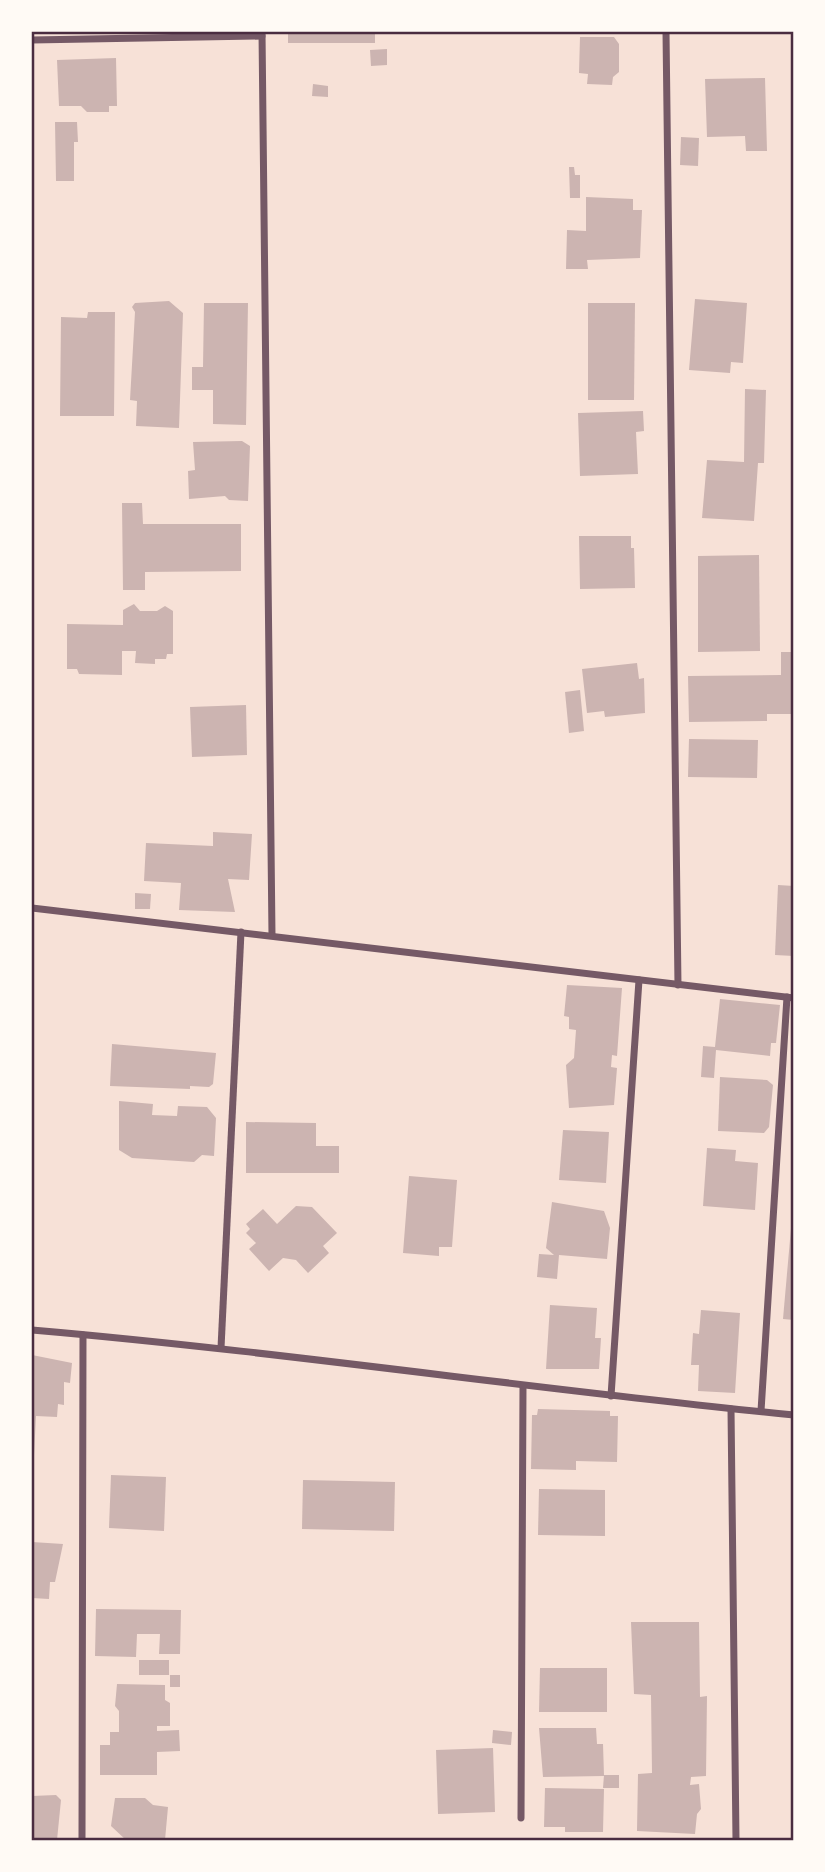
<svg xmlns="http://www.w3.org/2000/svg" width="825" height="1872" viewBox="0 0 825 1872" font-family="'Golos Text',sans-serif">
	<rect width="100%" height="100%" fill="#f7e1d7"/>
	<g fill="#ccb4b1">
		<rect x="288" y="32" width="87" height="11"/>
		<path d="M580 37H614L619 44V72L613 77 612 85 587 84 588 74 579 73Z"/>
		<path d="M387 49V65L371 66 370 50Z"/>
		<path d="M116 58 117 106H109V112H87L81 106H59L57 60Z"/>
		<path d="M765 78 767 151H746L745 136 707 137 705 79Z"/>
		<path d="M313 84 328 86V97L312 96Z"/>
		<path d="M55 122H77L78 142H74V181H56Z"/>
		<path d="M681 137 699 138 698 166 680 165Z"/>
		<path d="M569 167H574L575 175H580V198H570Z"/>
		<path d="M586 197 633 199V210H642L640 258 587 260 588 269H566L567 230 586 231Z"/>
		<path d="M695 299 747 303 743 363 731 362 730 373 689 370Z"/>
		<path d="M169 301 183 313 179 428 136 426 137 401 130 400 135 312 132 307 135 303Z"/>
		<path d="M204 303H248L246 425 213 424V390H192V367H203Z"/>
		<path d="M588 303H635L634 400H588Z"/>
		<path d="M88 312H115L114 416H60L61 317 87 318Z"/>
		<path d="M745 389 766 390 764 463H758L754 521 702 518 707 460 744 462Z"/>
		<path d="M643 411 644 431 636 432 638 474 580 476 578 413Z"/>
		<path d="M242 441 250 446 248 501 229 500 225 496 189 499 188 471 195 470 193 442Z"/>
		<path d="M122 503H142L143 524H241V571L145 572V590H123Z"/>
		<path d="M579 536H631V548H634L635 588 580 589Z"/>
		<path d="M759 555 760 651 698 652V556Z"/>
		<path d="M134 604 140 611H157L165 606 173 611V654H167L166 659H155V664L135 663 136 651H122V675L79 674 77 669H67V624L123 625V610Z"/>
		<path d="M781 652H794V714H767V721L689 722 688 676 781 675Z"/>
		<path d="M637 663 639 679 644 678 645 713 605 717 604 711 587 713 582 669Z"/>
		<path d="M580 690 584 731 569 733 565 692Z"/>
		<path d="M246 705 247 755 192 757 190 707Z"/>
		<path d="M689 739 758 740 757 778 688 777Z"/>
		<path d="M213 832 252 834 249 880 228 879 235 912 179 910 181 883 144 881 146 843 213 846Z"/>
		<path d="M778 885 794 886V956L775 955Z"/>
		<path d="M135 893 151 894 150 909H135Z"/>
		<path d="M567 985 622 988 617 1056 612 1055 611 1067 617 1068 614 1105 569 1108 566 1065 574 1058 576 1030 569 1029V1017L564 1016Z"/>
		<path d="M720 999 780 1005 776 1043H771L770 1056 716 1050 714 1078 701 1077 703 1046 715 1047Z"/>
		<path d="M112 1044 216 1053 213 1084 209 1087 190 1086V1089L110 1086Z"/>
		<path d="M720 1077 767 1080 773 1085 769 1127 764 1133 718 1131Z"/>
		<path d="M119 1101 153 1104 152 1115 177 1116 178 1106 207 1107 216 1118 214 1156 202 1155 194 1162 132 1158 119 1150Z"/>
		<path d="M246 1122 316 1123V1146H339V1173H246Z"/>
		<path d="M563 1130 609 1132 606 1183 559 1180Z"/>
		<path d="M707 1148 736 1150 735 1161 758 1163 755 1210 703 1206Z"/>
		<path d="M409 1176 457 1180 452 1247H439V1256L403 1253Z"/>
		<path d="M552 1202 604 1211 610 1228 607 1259 559 1255 557 1279 537 1277 539 1254 554 1255 546 1248Z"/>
		<path d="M296 1206 312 1207 337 1233 323 1246 329 1253 308 1273 296 1260 283 1258 269 1271 249 1249 256 1243 246 1233 250 1229 246 1224 263 1209 277 1224Z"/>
		<path d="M792 1217H794V1320L783 1319Z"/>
		<path d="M550 1305 597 1308 595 1338H601L599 1369H546Z"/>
		<path d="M701 1310 740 1313 735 1393 698 1391 699 1365H691L693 1333 699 1334Z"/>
		<path d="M32 1355 72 1363 70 1383 64 1382V1405L58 1404 57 1417 36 1416 34 1455 32 1456Z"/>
		<path d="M538 1409 610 1411V1416H618L617 1462 576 1461V1470L531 1469 532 1415H537Z"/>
		<path d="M111 1475 166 1477 164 1531 109 1528Z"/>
		<path d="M303 1480 395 1482 394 1531 302 1529Z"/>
		<path d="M539 1489 605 1490V1536L538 1535Z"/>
		<path d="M32 1542 63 1544 55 1582H50L49 1599 32 1598Z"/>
		<path d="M96 1609 181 1610 180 1654H159L160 1634H137L136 1657 95 1656Z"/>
		<path d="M631 1622H699L700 1697 707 1696 706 1776 691 1777 690 1785 699 1784 701 1809 697 1814 695 1834 637 1831 638 1774 652 1773 651 1695 634 1694Z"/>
		<rect x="139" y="1660" width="30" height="15"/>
		<path d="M540 1668H607V1712H539Z"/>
		<rect x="170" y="1675" width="10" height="12"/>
		<path d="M117 1684 165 1685V1700L170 1703V1726H157V1731L179 1730 180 1751 157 1752V1775H100V1745H110V1732H119V1711L115 1706Z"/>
		<path d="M539 1728H596L597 1744H603L604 1776 543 1777Z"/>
		<path d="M493 1730 512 1732 511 1745 492 1743Z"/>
		<path d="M493 1748 495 1812 438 1814 436 1750Z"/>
		<path d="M604 1775H619V1788H603Z"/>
		<path d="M545 1788 604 1789 603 1832H565V1827H544Z"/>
		<path d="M56 1795 61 1800 57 1840H32V1796Z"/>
		<path d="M115 1798H145L153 1805 168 1807 165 1840H126L111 1826Z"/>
	</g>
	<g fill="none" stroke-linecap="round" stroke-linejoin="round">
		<g stroke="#755966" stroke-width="7">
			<path d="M262 32 272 935"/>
			<path d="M666 32 678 985"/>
			<path d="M32 40 262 36"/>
			<path d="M32 908 794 998"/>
			<path d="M32 1330C286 1352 539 1390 794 1415"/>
			<path d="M221 1348 241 932"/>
			<path d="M611 1396 639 980"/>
			<path d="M731 1409 736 1840"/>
			<path d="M761 1411 787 997"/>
			<path d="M521 1818 523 1386"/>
			<path d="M82 1839 83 1335"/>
		</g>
	</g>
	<rect width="825" height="1872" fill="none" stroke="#fffaf5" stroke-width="66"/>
	<rect x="33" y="33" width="759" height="1806" fill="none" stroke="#4a2c40" stroke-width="2.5"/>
</svg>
